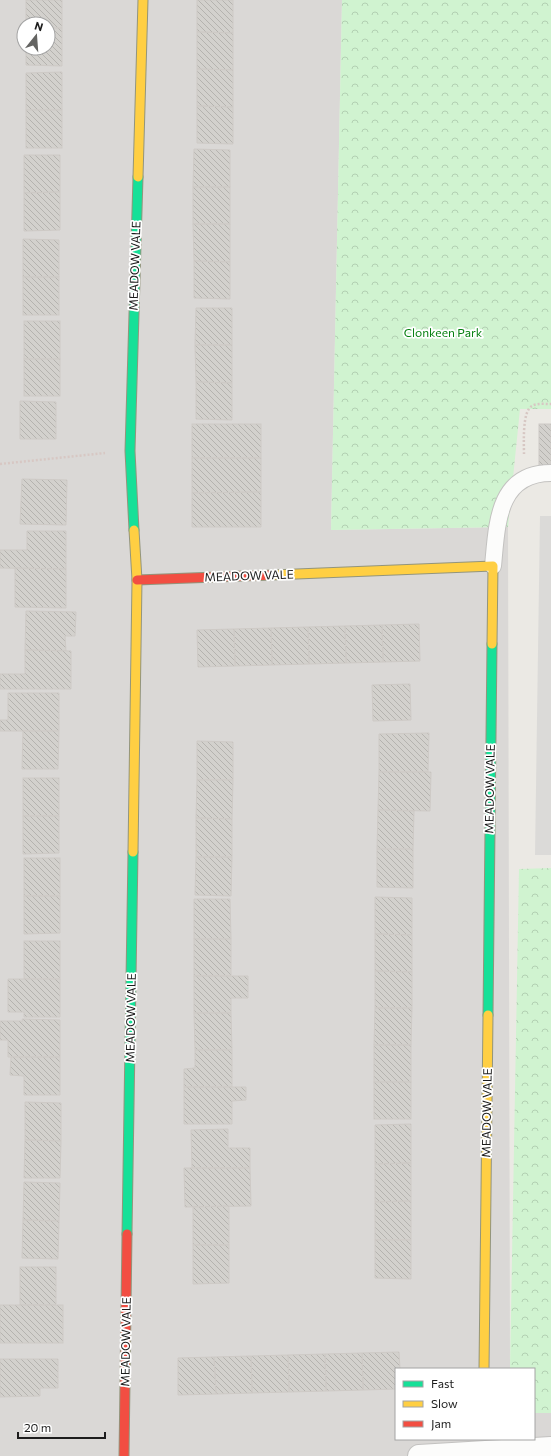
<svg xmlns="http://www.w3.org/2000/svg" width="551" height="1456" viewBox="0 0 551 1456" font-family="Commissioner,sans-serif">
	<defs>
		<pattern id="park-crowns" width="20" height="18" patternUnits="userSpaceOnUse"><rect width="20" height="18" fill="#d0f3d0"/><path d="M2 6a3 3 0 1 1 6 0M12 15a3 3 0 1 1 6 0" fill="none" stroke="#b2d0b2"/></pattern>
		<pattern id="building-back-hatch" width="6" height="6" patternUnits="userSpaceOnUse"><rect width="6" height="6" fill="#d3d1cd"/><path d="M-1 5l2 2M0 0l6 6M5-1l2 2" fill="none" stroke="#b5b3af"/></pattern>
	</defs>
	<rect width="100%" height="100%" fill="#ebe9e4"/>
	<path fill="#dad8d6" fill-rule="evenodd" d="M0 0H342L331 530 508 527 510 1369H396V1439H534V1413H551V1456H0ZM24 24H48V48H24Z"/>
	<g fill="url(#park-crowns)">
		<path d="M342 0H551V409H520L508 527 331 530Z"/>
		<path d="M551 868V1413H534V1369H510L519 869Z"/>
	</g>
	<path fill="#dbdad8" d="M540 516H551V855H535Z"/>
	<g fill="url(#building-back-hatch)" stroke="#cecac6">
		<path d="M26 0H62V28H48V24H26Z"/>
		<path d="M197 0H233V33L197 32Z"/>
		<path d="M48 28H62V66L26 65V48H48Z"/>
		<path d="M197 32 233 33V70L197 69Z"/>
		<path d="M197 69 233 70V107L197 106Z"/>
		<path d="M62 72V110H26V73Z"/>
		<path d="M197 106 233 107V144L197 143Z"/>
		<rect x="26" y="110" width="36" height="38"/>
		<path d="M194 149 230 150V187H193Z"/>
		<path d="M24 155H60V192L24 193Z"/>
		<rect x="193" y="187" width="37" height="37"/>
		<path d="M60 192V230L24 231V193Z"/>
		<path d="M193 224H230V262L194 261Z"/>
		<path d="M23 239 59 240V277H23Z"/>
		<path d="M194 261 230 262V299L194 298Z"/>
		<rect x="23" y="277" width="36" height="38"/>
		<path d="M196 308H232V345H195Z"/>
		<rect x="24" y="321" width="36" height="38"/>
		<path d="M195 345H232V383L196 382Z"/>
		<rect x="24" y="359" width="36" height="37"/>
		<path d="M196 382 232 383V420L196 419Z"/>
		<path d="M20 401 56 402V439H20Z"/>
		<rect x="192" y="424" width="69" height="34"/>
		<rect x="539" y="424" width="12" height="47"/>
		<path d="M192 458H261V492L192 493Z"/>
		<path d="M22 479 67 480 66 525 20 524Z"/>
		<path d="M261 492V527H192V493Z"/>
		<path d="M27 531H66V569L0 568V550H27Z"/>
		<path d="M15 568 66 569V608L15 607Z"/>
		<path d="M26 611 76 612 75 636H65L66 651 25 650Z"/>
		<path d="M419 624 420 661 383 662 382 625Z"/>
		<path d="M382 625 383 662 346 663 345 626Z"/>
		<path d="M345 626 346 663 309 664 308 627Z"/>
		<path d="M308 627 309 664 272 665 271 628Z"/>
		<path d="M271 628 272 665 235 666 234 629Z"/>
		<path d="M234 629 235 666 198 667 197 630Z"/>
		<path d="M25 650 71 651V689H0V674H25Z"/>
		<path d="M410 684 411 720 373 721 372 685Z"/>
		<path d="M8 693H59V731H0V720H8Z"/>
		<path d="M23 731H59L58 769H22Z"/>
		<path d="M429 733 428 772H379V734Z"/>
		<path d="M197 741 233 742V780H197Z"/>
		<path d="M379 772H431L430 811 378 810Z"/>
		<rect x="23" y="778" width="36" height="38"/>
		<path d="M197 780H233L232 819 196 818Z"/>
		<path d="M378 810 414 811 413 849H377Z"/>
		<path d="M23 816H59V853L23 854Z"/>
		<path d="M196 818 232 819V857H196Z"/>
		<path d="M377 849H413V888L377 887Z"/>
		<path d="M196 857H232L231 896 195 895Z"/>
		<rect x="24" y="858" width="36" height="38"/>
		<path d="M24 896H60V933L24 934Z"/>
		<path d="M375 897 412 898V935L375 934Z"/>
		<path d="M194 899H230L231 939H194Z"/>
		<path d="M375 934 412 935V972L375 971Z"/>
		<rect x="194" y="939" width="37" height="37"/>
		<rect x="24" y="941" width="36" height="38"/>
		<path d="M375 971 412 972V1008H375Z"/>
		<path d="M194 976H248V998H231V1013H194Z"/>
		<path d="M8 979H60V1017H24V1012H8Z"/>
		<path d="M375 1008H412L411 1045H374Z"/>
		<path d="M194 1013H231L232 1050H195Z"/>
		<path d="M22 1019 60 1020V1057H8V1040H0V1021H23Z"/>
		<rect x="374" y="1045" width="37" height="37"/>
		<path d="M195 1050H232V1087H184V1069L195 1068Z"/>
		<path d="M11 1057H60V1095H24V1076L10 1075Z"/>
		<rect x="374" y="1082" width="37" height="37"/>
		<path d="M184 1087H246V1100L232 1101V1124H184Z"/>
		<path d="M25 1102 61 1103V1141L25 1140Z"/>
		<path d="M411 1124V1163L375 1164V1125Z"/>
		<path d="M228 1129V1148H250V1168H192L191 1130Z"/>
		<path d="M25 1140 61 1141 60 1178H24Z"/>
		<path d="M411 1163V1201L375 1202V1164Z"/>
		<path d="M184 1168H250L251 1206 185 1207Z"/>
		<path d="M24 1182 60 1183 59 1221 23 1220Z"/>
		<path d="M411 1201V1240H375V1202Z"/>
		<path d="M229 1206V1245H193V1207Z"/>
		<path d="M23 1220 59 1221 58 1259 22 1258Z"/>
		<path d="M375 1240H411V1279L375 1278Z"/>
		<path d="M193 1245H229V1283L193 1284Z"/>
		<rect x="20" y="1267" width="36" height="38"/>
		<rect x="0" y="1305" width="63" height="38"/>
		<path d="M399 1352 400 1369H396V1389L363 1390 362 1353Z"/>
		<path d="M362 1353 363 1390 326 1391 325 1354Z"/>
		<path d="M325 1354 326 1391 289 1392 288 1355Z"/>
		<path d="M288 1355 289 1392 252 1393 251 1356Z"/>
		<path d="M251 1356 252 1393 216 1394 214 1357Z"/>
		<path d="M214 1357 216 1394 178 1395V1358Z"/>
		<path d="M0 1359H58V1388H40V1396L0 1397Z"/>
	</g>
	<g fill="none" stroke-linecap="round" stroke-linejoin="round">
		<defs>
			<path id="lane" d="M493 566C497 525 497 473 551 473"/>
			<path id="street" d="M419 1456 551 1448"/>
			<g id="fast">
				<path d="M134 530 130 451 138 177"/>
				<path d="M488 1015 492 644"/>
				<path d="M127 1234 133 852"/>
			</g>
			<g id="slow">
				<path d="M138 177 143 0"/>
				<path d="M272 575 493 566 492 644"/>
				<path d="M133 852 137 580 134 530"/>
				<path d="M484 1369 488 1015"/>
			</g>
			<g id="jam">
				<path d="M137 580 272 575"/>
				<path d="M124 1456 127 1234"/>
			</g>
		</defs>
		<use href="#lane" stroke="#c3c2c0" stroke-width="18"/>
		<use href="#street" stroke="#c3c2c0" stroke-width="24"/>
		<use href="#fast" stroke="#93957c" stroke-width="11"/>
		<use href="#slow" stroke="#93957c" stroke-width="11"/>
		<use href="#jam" stroke="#93957c" stroke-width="11"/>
		<g stroke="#d7c7c3" stroke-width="2.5" stroke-dasharray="2 2" stroke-linecap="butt">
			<path d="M524 454C524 443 522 411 532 406 537 403 545 404 551 404"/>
			<path d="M0 464 105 453"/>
		</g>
		<use href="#lane" stroke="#fcfcfb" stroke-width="16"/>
		<use href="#street" stroke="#fcfcfb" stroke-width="22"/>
		<use href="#fast" stroke="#16e098" stroke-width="9"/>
		<use href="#slow" stroke="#ffcf43" stroke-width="9"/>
		<use href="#jam" stroke="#f24e42" stroke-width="9"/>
	</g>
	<g text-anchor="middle" stroke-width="3.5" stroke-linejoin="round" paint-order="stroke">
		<g font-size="12" fill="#1c1c1c" stroke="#fff">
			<text transform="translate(135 266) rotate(-88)" y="4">MEADOW VALE</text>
			<text transform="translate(249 576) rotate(-2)" y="4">MEADOW VALE</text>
			<text transform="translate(490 789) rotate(-89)" y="4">MEADOW VALE</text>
			<text transform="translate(131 1018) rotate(-89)" y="4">MEADOW VALE</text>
			<text transform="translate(487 1113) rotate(-89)" y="4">MEADOW VALE</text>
			<text transform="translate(126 1342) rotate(-89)" y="4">MEADOW VALE</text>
		</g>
		<g font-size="12" fill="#057f0f" stroke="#fff">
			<text x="443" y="337">Clonkeen Park</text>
		</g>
	</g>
	<rect x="395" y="1368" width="140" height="72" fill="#ffffff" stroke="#a4a4a4"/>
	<rect x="403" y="1381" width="20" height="6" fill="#16e098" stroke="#a4a4a4"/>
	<text x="431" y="1388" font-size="12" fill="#1c1c1c">Fast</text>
	<rect x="403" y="1401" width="20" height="6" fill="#ffcf43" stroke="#a4a4a4"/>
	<text x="431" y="1408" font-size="12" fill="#1c1c1c">Slow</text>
	<rect x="403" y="1421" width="20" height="6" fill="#f24e42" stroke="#a4a4a4"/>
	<text x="431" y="1428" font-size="12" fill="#1c1c1c">Jam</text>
	<g transform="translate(36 36) rotate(17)"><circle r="19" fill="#ffffff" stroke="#a4a4a4"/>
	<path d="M0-3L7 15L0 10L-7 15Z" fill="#646462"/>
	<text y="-6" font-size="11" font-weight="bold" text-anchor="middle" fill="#1c1c1c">N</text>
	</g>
	<path d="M18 1432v6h87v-6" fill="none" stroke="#1c1c1c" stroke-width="2"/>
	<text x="24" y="1432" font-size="12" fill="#1c1c1c" stroke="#ffffff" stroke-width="3" paint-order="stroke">20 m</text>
</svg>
